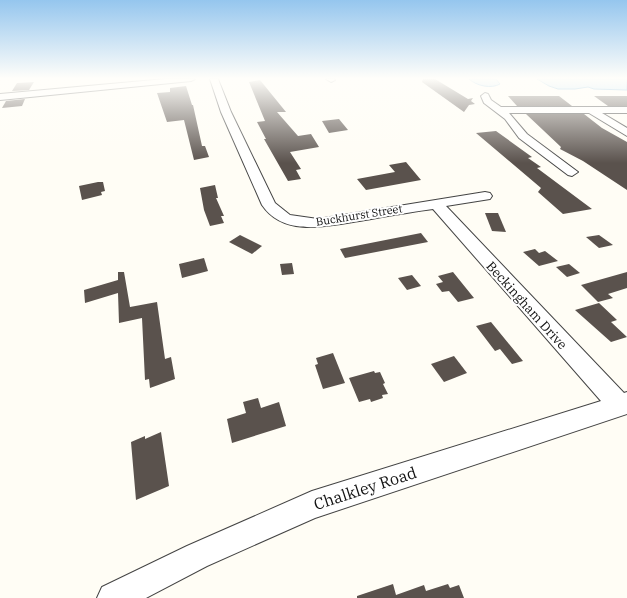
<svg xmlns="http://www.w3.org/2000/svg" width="627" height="598" viewBox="0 0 627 598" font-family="'IBM Plex Serif',serif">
	<rect width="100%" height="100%" fill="#fffdf5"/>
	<g fill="#b9e0f7" stroke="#3f96cf">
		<path d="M469 79H496L500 84C491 89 477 86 469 79Z"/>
		<path d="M537 79H627V90L594 89 588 87 575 89H558L549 86Z"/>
	</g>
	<g fill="#5a524d">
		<path d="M423 79H435L468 99 473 98 471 101 475 104 469 105 464 112 422 82Z"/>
		<path d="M260 80 286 112H277L298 136 311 134 319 147 290 152 301 169 296 170 301 179 288 181 264 139H266L257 122 265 121 249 82Z"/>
		<path d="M34 82 29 90 12 91 17 83Z"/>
		<path d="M186 86 192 105H193L202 146H205L209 157 194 160 184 120 167 122 157 93 170 92V88Z"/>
		<path d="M508 96H559L572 106H517Z"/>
		<path d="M594 96H627V106H608Z"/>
		<path d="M25 99 22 106 2 108 6 101Z"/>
		<path d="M526 114H584L602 128 627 142V190L583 161 560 149 561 147Z"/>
		<path d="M339 119 348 130 329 133 322 121Z"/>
		<path d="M496 131 532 157 528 158 541 167 537 168 592 209 563 214 538 192 541 188 476 133Z"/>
		<path d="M406 162 421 180 366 190 357 179 395 172 389 165Z"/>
		<path d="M98 182H103L105 191 101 192 102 195 82 200 79 186Z"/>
		<path d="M215 185 218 198H216L224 216H221L224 223 210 226 204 210 200 188Z"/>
		<path d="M485 213H498L506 232 492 231Z"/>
		<path d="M421 233 428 242 345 258 340 249Z"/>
		<path d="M240 235 262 246 252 254 229 242Z"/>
		<path d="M599 235 613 245 599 248 586 237Z"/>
		<path d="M535 249 539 253 545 251 558 261 539 266 523 252Z"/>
		<path d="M204 258 208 271 182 278 179 264Z"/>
		<path d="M292 263 294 274 282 275 280 264Z"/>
		<path d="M569 264 580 273 567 277 556 267Z"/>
		<path d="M118 272H124L130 307 157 302 165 359 171 357 175 379 150 388 149 379 145 380 142 318 119 323 118 293 85 303 84 290 118 280Z"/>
		<path d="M453 272 474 298 458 302 449 291 442 292 436 284 443 282 438 276Z"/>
		<path d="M627 272V288L608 294 613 298 598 302 581 285Z"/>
		<path d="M412 275 421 286 407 290 398 278Z"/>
		<path d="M599 303 617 320 611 322 627 337 611 342 575 310Z"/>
		<path d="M491 322 523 361 512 364 500 349 495 351 476 326Z"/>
		<path d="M333 353 345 383 323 389 315 365 318 364 316 358Z"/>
		<path d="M454 356 467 373 444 382 431 364Z"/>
		<path d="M374 371 375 373 380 372 385 383 383 384 388 394 382 395 383 398 371 402 370 399 359 402 349 378Z"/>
		<path d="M258 398 261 408 279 402 286 426 232 443 227 419 246 413 243 402Z"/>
		<path d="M161 432 169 486 136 500 131 442 145 436V439Z"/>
		<path d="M393 584 396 595 424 585 426 591 448 584 450 588 459 585 464 598H357V596Z"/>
	</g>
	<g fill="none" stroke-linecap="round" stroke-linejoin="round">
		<defs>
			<g id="minor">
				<path d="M165 79H195L191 81 0 100V94Z"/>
				<path d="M210 79H218L231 112 275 203 290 215 318 219 485 192 490 193 492 196 490 199 446 206 624 393 627 392V414L315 518 207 566 146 598H97L102 587 187 546 312 491 601 401 433 209C410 212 388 216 365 220 332 225 285 239 262 205L221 112Z"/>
				<path d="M326 79H334L335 80 331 82Z"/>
				<path d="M485 93 488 94 491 100 501 107H627V113H602L627 128V136L589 113H509L527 134 578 172 572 176 568 175 519 138 505 119 484 103 481 96Z"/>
			</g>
		</defs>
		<use href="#minor" stroke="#444" stroke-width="2"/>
		<use href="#minor" fill="#fff" fill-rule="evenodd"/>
	</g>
	<linearGradient id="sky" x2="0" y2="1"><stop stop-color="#95c6ee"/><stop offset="0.48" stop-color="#fffefa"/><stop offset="1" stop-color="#fffefa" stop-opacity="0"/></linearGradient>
	<rect width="627" height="163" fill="url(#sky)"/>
	<g text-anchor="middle" stroke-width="4" stroke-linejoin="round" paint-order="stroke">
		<g font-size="11" fill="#111" stroke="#fff">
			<text transform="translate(359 215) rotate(-9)" y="4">Buckhurst Street</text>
		</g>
		<g font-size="13" fill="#111" stroke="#fff">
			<text transform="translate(527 305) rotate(48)" y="5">Beckingham Drive</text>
		</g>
		<g font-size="16" fill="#111" stroke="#fff">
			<text transform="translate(365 488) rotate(-18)" y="6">Chalkley Road</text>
		</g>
	</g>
</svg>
